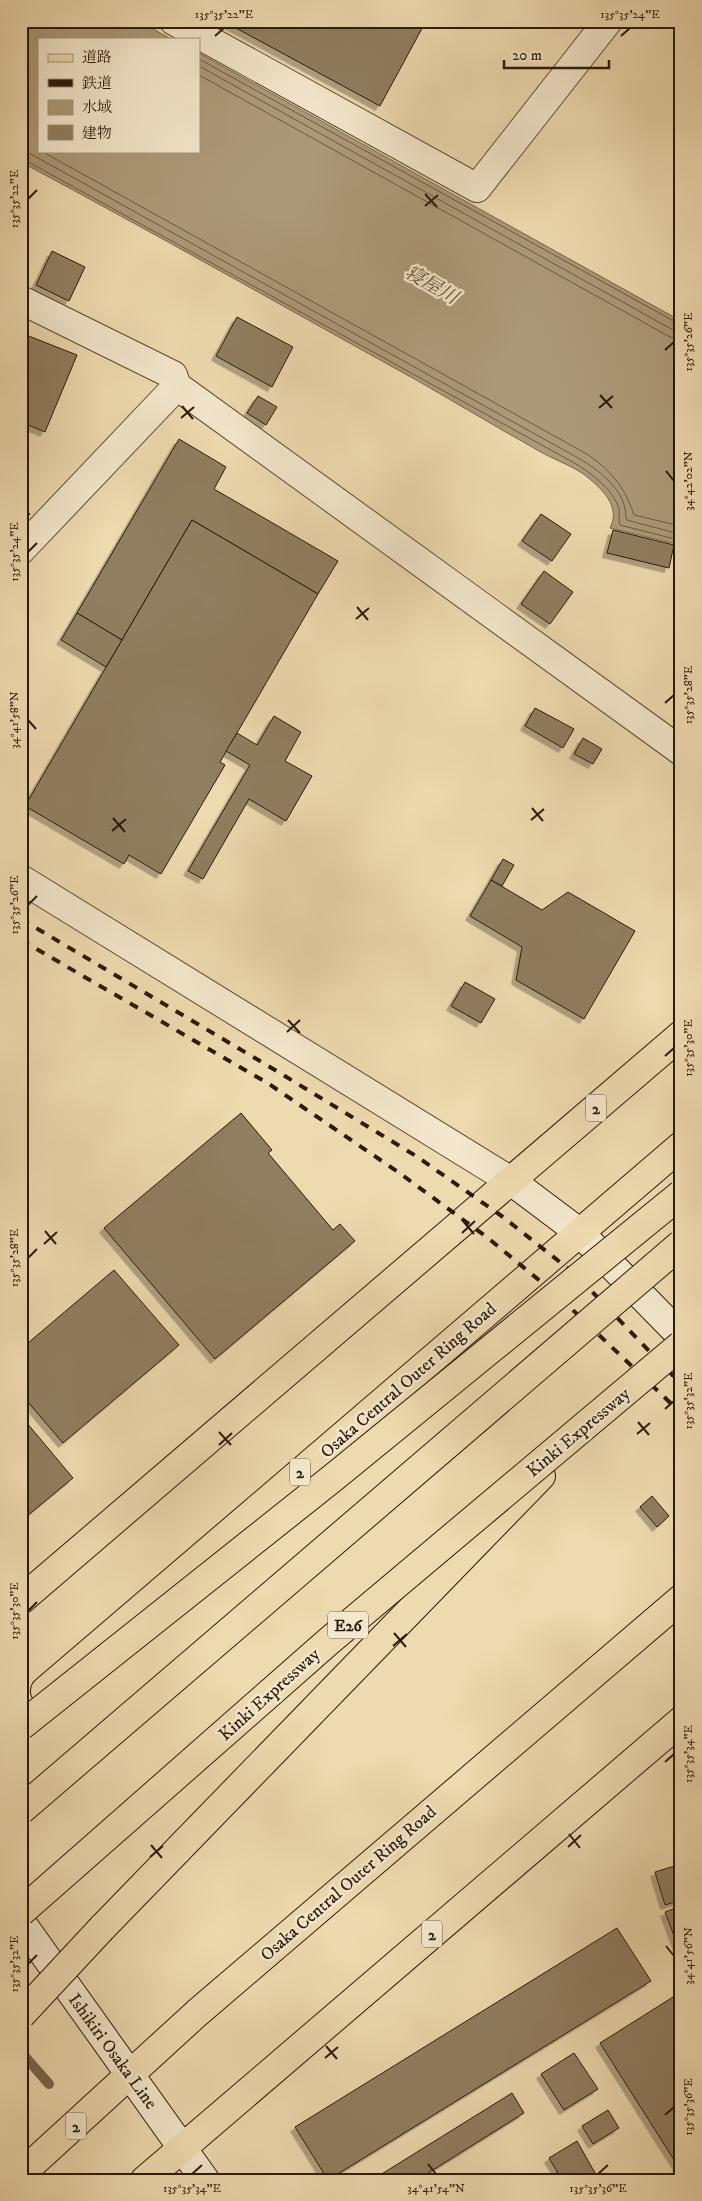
<svg xmlns="http://www.w3.org/2000/svg" width="702" height="2201" viewBox="0 0 702 2201" font-family="'IM FELL DW Pica','Noto Serif JP',serif">
	<defs>
		<filter id="shadow"><feDropShadow dx="-4.5" dy="4.5" stdDeviation="0" flood-color="#0004"/></filter>
	</defs>
	<rect width="100%" height="100%" fill="#eedab0"/>
	<filter id="stains"><feTurbulence type="fractalNoise" baseFrequency=".004" numOctaves="4"/><feColorMatrix values="0 0 0 0 .2 0 0 0 0 .09 0 0 0 0 .02 0 0 0 .5 -.17"/></filter>
	<radialGradient id="worn" r=".72"><stop offset=".6" stop-color="#630" stop-opacity="0"/><stop offset="1" stop-color="#630" stop-opacity=".3"/></radialGradient>
	<path fill="#ac9978" stroke="#78664c" d="M21 21H139L171 39H39V151H199V53L681 321V542L672 543 610 528C620 509 606 493 591 480 577 467 556 461 539 451 498 428 458 404 418 381 286 308 154 233 21 162Z"/>
	<g fill="none" stroke-linecap="round" stroke-linejoin="round">
		<g stroke="#6c5a41" stroke-width="1">
			<path d="M199 59 681 325"/>
			<path d="M199 66 673 330 681 332"/>
			<path d="M199 75 670 337 681 339"/>
			<path d="M21 151 29 153 580 459C598 470 621 487 625 509 626 513 625 517 627 520L672 532 681 531"/>
			<path d="M41 151 585 453C610 469 625 487 634 515L672 524 681 523"/>
			<path d="M21 158 578 465C593 475 614 490 619 509 620 514 618 520 620 525L671 538 681 537"/>
		</g>
		<path stroke="#78664c" stroke-width="10" d="M21 2052 49 2084"/>
	</g>
	<g fill="#907e60" stroke="#2b1a0a" filter="url(#shadow)">
		<path d="M223 21H426L380 106Z"/>
		<path d="M52 251 85 267 69 301 36 285Z"/>
		<path d="M237 317 293 347 272 387 216 356Z"/>
		<path d="M21 333 77 355 45 432 21 422Z"/>
		<path d="M258 396 277 407 266 425 247 413Z"/>
		<path d="M179 439 226 467 214 489 338 561 318 594 192 520 122 640 77 613Z"/>
		<path d="M21 505 30 514 21 523Z"/>
		<path d="M541 514 571 534 552 561 522 541Z"/>
		<path d="M192 520 318 594 220 762 225 765 161 874 129 855 124 864 25 806Z"/>
		<path d="M613 530 674 545 669 568 607 553Z"/>
		<path d="M544 571 573 592 550 624 521 604Z"/>
		<path d="M77 613 122 640 106 667 61 640Z"/>
		<path d="M535 708 574 729 563 748 525 726Z"/>
		<path d="M274 716 301 732 285 761 312 776 286 821 249 799 203 879 188 871 250 765 226 751 237 733 257 745Z"/>
		<path d="M583 738 602 749 593 764 574 754Z"/>
		<path d="M503 859 514 865 502 886 491 880Z"/>
		<path d="M491 880 542 910 568 892 635 931 584 1019 516 980 522 947 470 916Z"/>
		<path d="M465 982 495 999 481 1023 451 1006Z"/>
		<path d="M241 1113 272 1150 268 1153 333 1230 340 1224 355 1241 215 1359 104 1228Z"/>
		<path d="M114 1270 179 1345 63 1443 21 1394V1349Z"/>
		<path d="M21 1416 73 1478 21 1521Z"/>
		<path d="M652 1496 669 1516 657 1527 640 1507Z"/>
		<path d="M681 1864V1900L665 1905 655 1872Z"/>
		<path d="M681 1906V1948L679 1949 665 1912Z"/>
		<path d="M617 1928 651 1981 328 2180 295 2127Z"/>
		<path d="M681 1992V2171L600 2043Z"/>
		<path d="M574 2053 598 2089 564 2110 541 2074Z"/>
		<path d="M512 2093 524 2113 417 2180H372Z"/>
		<path d="M608 2110 619 2128 593 2144 582 2126Z"/>
		<path d="M577 2141 599 2180H562L549 2158Z"/>
	</g>
	<g fill="none" stroke-linecap="round" stroke-linejoin="round">
		<defs>
			<g id="street">
				<path d="M174 21 477 188 608 21"/>
				<path d="M21 300 173 375 177 386 681 751"/>
				<path d="M21 550 177 386"/>
				<path d="M21 879 511 1181"/>
			</g>
			<g id="secondary">
				<path d="M511 1181 579 1232 681 1336"/>
				<path d="M21 1922 205 2180"/>
			</g>
			<g id="primary">
				<path d="M21 1600 681 1035"/>
				<path d="M45 1691 681 1146"/>
				<path d="M21 2174 197 2013 681 1599"/>
				<path d="M145 2180 681 1721"/>
			</g>
			<path id="highway" d="M102 1928 541 1476"/>
		</defs>
		<use href="#street" stroke="#5c4a34" stroke-width="30"/>
		<use href="#secondary" stroke="#2b1a0a" stroke-width="30"/>
		<use href="#primary" stroke="#2b1a0a" stroke-width="30"/>
		<use href="#highway" stroke="#2b1a0a" stroke-width="30"/>
		<use href="#street" stroke="#f4e7cc" stroke-width="28"/>
		<use href="#secondary" stroke="#f4e7cc" stroke-width="28"/>
		<use href="#primary" stroke="#eedab0" stroke-width="28"/>
		<use href="#highway" stroke="#eedab0" stroke-width="28"/>
		<g stroke="#2b1a0a" stroke-width="4" stroke-dasharray="9 9" stroke-linecap="butt">
			<path d="M21 919 275 1070 416 1156 503 1217 575 1274 681 1384"/>
			<path d="M21 940 269 1084 398 1172 488 1238 557 1295 681 1413"/>
		</g>
		<defs>
			<g id="highway-bridge">
				<path d="M21 1726 334 1477 681 1194"/>
				<path d="M21 1810 681 1244"/>
				<path d="M21 1912 329 1641 681 1345"/>
				<path d="M21 2015 102 1928"/>
			</g>
		</defs>
		<use href="#highway-bridge" stroke="#2b1a0a" stroke-width="30" stroke-linecap="butt"/>
		<use href="#highway-bridge" stroke="#eedab0" stroke-width="28"/>
	</g>
	<path fill="none" stroke="#2b1a0a" stroke-width="2" d="M215 36 224 28M621 36 630 28M425 194 437 207M28 199 37 190M425 206 438 195M665 350 674 342M600 395 612 408M182 406 193 419M599 408 613 396M181 418 194 407M666 471 674 481M28 552 37 543M357 607 368 620M356 619 369 608M665 703 674 695M28 720 36 729M532 808 543 821M113 818 125 832M531 820 544 809M112 831 126 819M28 905 37 896M288 1020 300 1033M287 1032 300 1020M665 1056 674 1048M463 1221 474 1234M45 1231 56 1244M462 1233 475 1221M44 1244 57 1232M28 1258 37 1249M665 1409 674 1401M638 1422 649 1435M219 1432 231 1445M637 1434 650 1423M219 1445 232 1433M28 1611 37 1602M394 1633 406 1647M393 1646 407 1634M665 1762 674 1754M569 1834 580 1848M151 1845 162 1858M568 1847 581 1835M150 1857 163 1846M666 1946 674 1956M28 1964 37 1955M326 2046 337 2059M325 2058 338 2047M665 2115 674 2107M428 2164 436 2174M192 2174 202 2165M598 2174 608 2165"/>
	<g text-anchor="middle" stroke-width="5" stroke-linejoin="round" paint-order="stroke">
		<g fill="#f4e7cc" stroke="#675844" stroke-width="1">
			<rect x="586" y="1094.5" width="20" height="27" rx="4"/>
			<rect x="290" y="1458.5" width="20" height="27" rx="4"/>
			<rect x="328" y="1611.5" width="40" height="27" rx="4"/>
			<rect x="422" y="1920.5" width="20" height="27" rx="4"/>
			<rect x="66" y="2112.5" width="20" height="27" rx="4"/>
		</g>
		<g font-size="16" font-weight="bold" fill="#2b1a0a">
			<text x="596" y="1114">2</text>
			<text x="300" y="1478">2</text>
			<text x="348" y="1631">E26</text>
			<text x="432" y="1940">2</text>
			<text x="76" y="2132">2</text>
		</g>
		<g font-size="18" fill="#2b1a0a" stroke="#f4e7cc">
			<text transform="translate(408 1380) rotate(-41)" y="6">Osaka Central Outer Ring Road</text>
			<text transform="translate(578 1432) rotate(-40)" y="6">Kinki Expressway</text>
			<text transform="translate(269 1694) rotate(-42)" y="6">Kinki Expressway</text>
			<text transform="translate(348 1883) rotate(-41)" y="6">Osaka Central Outer Ring Road</text>
			<text transform="translate(113 2051) rotate(54)" y="6">Ishikiri Osaka Line</text>
		</g>
		<g font-size="19" font-style="italic" fill="#5f4d36" stroke="#f4e7cc">
			<text transform="translate(432 284) rotate(30)" y="7">寝屋川</text>
		</g>
	</g>
	<rect width="702" height="2201" fill="none" stroke="#eedab0" stroke-width="55"/>
	<rect x="38" y="38" width="162" height="115" fill="#f4e7cc" stroke="#a4957e"/>
	<rect x="48" y="54" width="25" height="8" fill="#eedab0" stroke="#a4957e"/>
	<text x="82" y="62" font-size="15" fill="#2b1a0a">道路</text>
	<rect x="48" y="79" width="25" height="8" fill="#2b1a0a" stroke="#a4957e"/>
	<text x="82" y="88" font-size="15" fill="#2b1a0a">鉄道</text>
	<rect x="48" y="100" width="25" height="15" fill="#ac9978" stroke="#a4957e"/>
	<text x="82" y="112" font-size="15" fill="#2b1a0a">水域</text>
	<rect x="48" y="125" width="25" height="15" fill="#907e60" stroke="#a4957e"/>
	<text x="82" y="138" font-size="15" fill="#2b1a0a">建物</text>
	<path d="M504 60v8h105v-8" fill="none" stroke="#2b1a0a" stroke-width="2.5"/>
	<text x="512" y="60" font-size="15" fill="#2b1a0a" stroke="#f4e7cc" stroke-width="4" paint-order="stroke">20 m</text>
	<rect x="28" y="28" width="646" height="2146" fill="none" stroke="#2b1a0a" stroke-width="2"/>
	<g font-size="12" text-anchor="middle" fill="#2b1a0a">
		<text x="224" y="18">135°35'22"E</text>
		<text x="630" y="18">135°35'24"E</text>
		<text transform="translate(14 199) rotate(-90)" y="4">135°35'22"E</text>
		<text transform="translate(688 342) rotate(-90)" y="4">135°35'26"E</text>
		<text transform="translate(688 481) rotate(-90)" y="4">34°42'02"N</text>
		<text transform="translate(14 552) rotate(-90)" y="4">135°35'24"E</text>
		<text transform="translate(688 695) rotate(-90)" y="4">135°35'28"E</text>
		<text transform="translate(14 720) rotate(-90)" y="4">34°41'58"N</text>
		<text transform="translate(14 905) rotate(-90)" y="4">135°35'26"E</text>
		<text transform="translate(688 1048) rotate(-90)" y="4">135°35'30"E</text>
		<text transform="translate(14 1258) rotate(-90)" y="4">135°35'28"E</text>
		<text transform="translate(688 1401) rotate(-90)" y="4">135°35'32"E</text>
		<text transform="translate(14 1611) rotate(-90)" y="4">135°35'30"E</text>
		<text transform="translate(688 1754) rotate(-90)" y="4">135°35'34"E</text>
		<text transform="translate(688 1956) rotate(-90)" y="4">34°41'56"N</text>
		<text transform="translate(14 1964) rotate(-90)" y="4">135°35'32"E</text>
		<text transform="translate(688 2107) rotate(-90)" y="4">135°35'36"E</text>
		<text x="192" y="2192">135°35'34"E</text>
		<text x="436" y="2192">34°41'54"N</text>
		<text x="598" y="2192">135°35'36"E</text>
	</g>
	<rect width="100%" height="100%" filter="url(#stains)"/>
	<rect width="100%" height="100%" fill="url(#worn)"/>
</svg>
